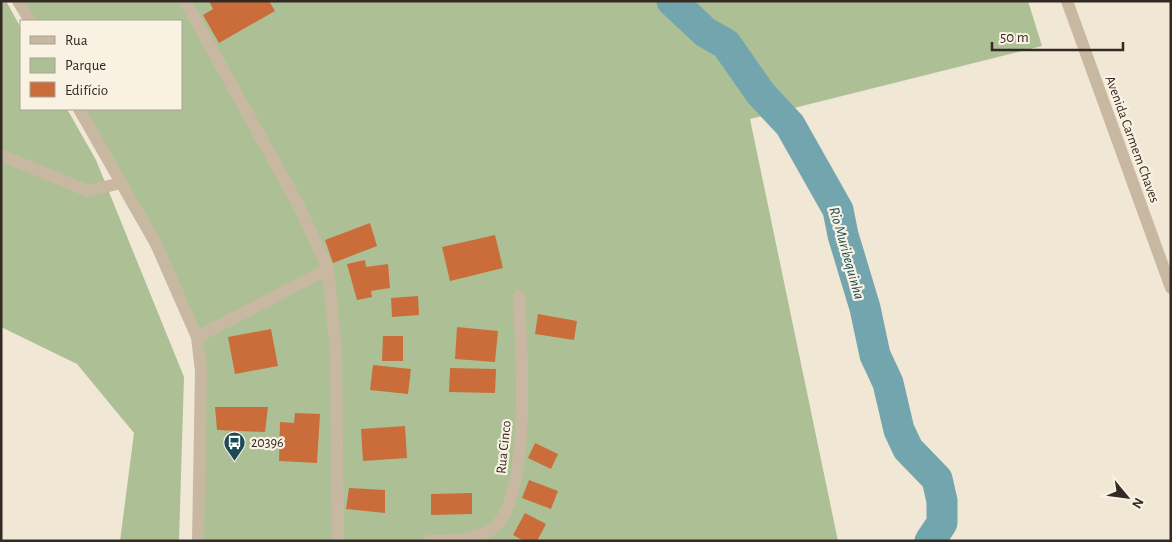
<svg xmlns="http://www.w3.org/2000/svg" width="1172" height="542" viewBox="0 0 1172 542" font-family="'Alegreya Sans',sans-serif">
	<rect width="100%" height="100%" fill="#f1e7d5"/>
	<g fill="#adc095">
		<path d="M1 1H6L21 28V109H67L96 160 184 377 179 541H120L134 433 77 364 1 327Z"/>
		<path d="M24 1H1028L1042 46 750 119 838 541H198L197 337 82 109H181V21H35Z"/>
	</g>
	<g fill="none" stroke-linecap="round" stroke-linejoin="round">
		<path stroke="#73a5af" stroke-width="31" d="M672 1 705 32 726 44 761 94 790 125 838 210 843 235 865 308 875 355 888 383 899 430 908 449 937 479 942 501V523L930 541"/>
	</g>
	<g fill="#ca6d3a">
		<path d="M209 1H269L275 11 219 43 203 15 213 9Z"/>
		<path d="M370 223 377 246 333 263 325 240Z"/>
		<path d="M495 235 503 268 450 281 442 247Z"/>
		<path d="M365 260 366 267 388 264 390 288 371 291 372 297 357 300 347 264Z"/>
		<path d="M418 296 419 315 392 317 391 298Z"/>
		<path d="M538 314 577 321 574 340 535 334Z"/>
		<path d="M457 327 498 331 495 362 455 359Z"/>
		<path d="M271 329 278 366 235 374 228 337Z"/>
		<path d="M383 336H403V361H382Z"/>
		<path d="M373 365 411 369 408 394 370 390Z"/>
		<path d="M450 368 496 369 495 393 449 392Z"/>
		<path d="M215 407H268L265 432 217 430Z"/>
		<path d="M295 413 320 414 317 463 279 461 280 422 294 423Z"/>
		<path d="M405 426 407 458 363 461 361 429Z"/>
		<path d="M535 443 558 454 551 469 528 458Z"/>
		<path d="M529 480 558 491 551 509 522 498Z"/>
		<path d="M349 488 385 490V513L346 509Z"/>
		<path d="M472 493V514L431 515V494Z"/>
		<path d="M525 513 546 524 537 541H524L513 535Z"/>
	</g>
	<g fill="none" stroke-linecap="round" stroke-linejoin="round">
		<g stroke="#c9b8a1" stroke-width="12">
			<path d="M185 1 299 206 328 269 336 351 338 541"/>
			<path d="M1067 1 1171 288"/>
			<path d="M1 155 88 191 121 183"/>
			<path d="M197 337 328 269"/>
			<path d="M429 541C450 540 475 541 492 529 533 501 521 344 519 296"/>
		</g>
		<g stroke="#c9b8a1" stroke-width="12">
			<path d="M18 1 30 21"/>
			<path d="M79 109 156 244 197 337 201 371 198 541"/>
		</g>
	</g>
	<defs>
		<symbol id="bus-pin" viewBox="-11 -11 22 30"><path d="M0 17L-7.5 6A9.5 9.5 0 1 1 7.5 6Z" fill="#194a55" stroke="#f9f1e1"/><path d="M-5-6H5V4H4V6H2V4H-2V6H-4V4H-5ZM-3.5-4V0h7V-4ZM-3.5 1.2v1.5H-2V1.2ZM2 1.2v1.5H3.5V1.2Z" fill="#fff"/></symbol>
	</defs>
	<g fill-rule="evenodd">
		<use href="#bus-pin" x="222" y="430" width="25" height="34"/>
	</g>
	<g text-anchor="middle" stroke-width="4.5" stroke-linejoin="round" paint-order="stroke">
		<g font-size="14" fill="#332a24" stroke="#f9f1e1">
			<text transform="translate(1133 139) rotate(70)" y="5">Avenida Carmem Chaves</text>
			<text transform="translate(503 447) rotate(-84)" y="5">Rua Cinco</text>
		</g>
		<g font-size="14" fill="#332a24" stroke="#f9f1e1" text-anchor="start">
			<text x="251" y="447">20396</text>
		</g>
		<g font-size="15" font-style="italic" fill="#194a55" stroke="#f9f1e1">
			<text transform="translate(847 253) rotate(74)" y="5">Rio Muribequinha</text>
		</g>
	</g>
	<rect width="1172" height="542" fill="none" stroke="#332a24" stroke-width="5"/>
	<rect x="20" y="20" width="162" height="90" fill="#f9f1e1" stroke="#aaa195"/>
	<rect x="30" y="36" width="25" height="8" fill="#c9b8a1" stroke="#aaa195"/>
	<text x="65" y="45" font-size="15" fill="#332a24">Rua</text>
	<rect x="30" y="58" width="25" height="15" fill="#adc095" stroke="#aaa195"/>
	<text x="65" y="70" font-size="15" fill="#332a24">Parque</text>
	<rect x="30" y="82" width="25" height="15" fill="#ca6d3a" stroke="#aaa195"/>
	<text x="65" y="95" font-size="15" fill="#332a24">Edifício</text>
	<g transform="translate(1127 497) rotate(119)" stroke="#f9f1e1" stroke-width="4" paint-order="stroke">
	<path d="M0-4L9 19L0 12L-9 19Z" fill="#332a24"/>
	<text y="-8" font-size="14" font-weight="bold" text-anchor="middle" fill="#332a24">N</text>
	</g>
	<path d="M992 42v8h131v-8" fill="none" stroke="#332a24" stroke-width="2.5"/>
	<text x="1000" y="42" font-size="15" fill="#332a24" stroke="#f9f1e1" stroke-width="4" paint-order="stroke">50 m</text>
</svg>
